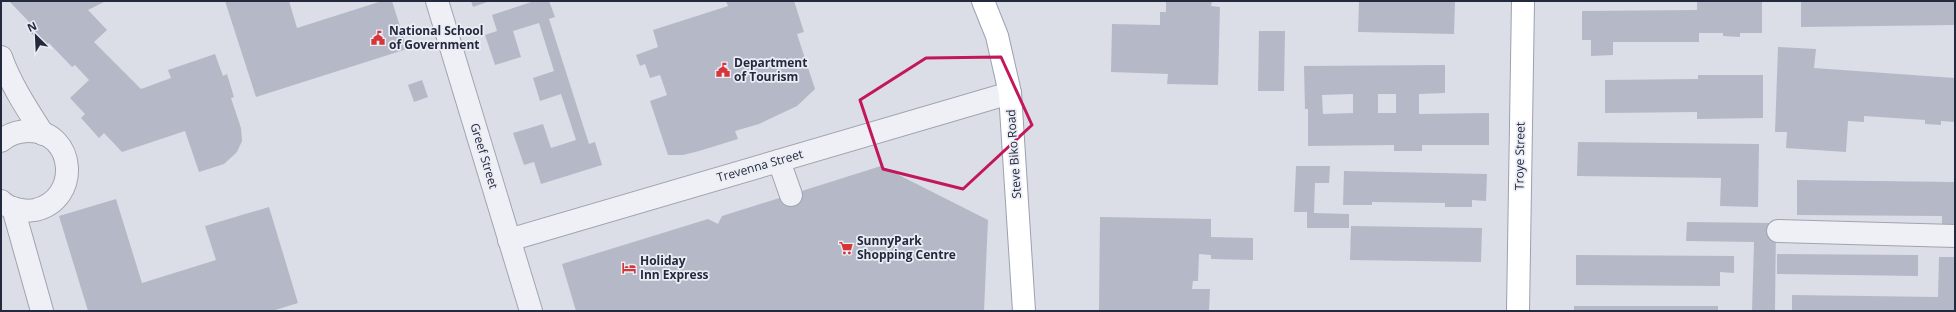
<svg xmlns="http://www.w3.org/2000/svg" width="1956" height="312" viewBox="0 0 1956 312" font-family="'Open Sans',sans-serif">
	<rect width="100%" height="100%" fill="#dbdee7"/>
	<g fill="#b5b9c7" fill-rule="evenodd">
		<path d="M9 1H106L88 10 107 30 94 42 141 89 171 78 168 70 215 54 223 76 227 74 234 97 231 98 241 128 242 141 237 152 224 164 199 172 185 131 122 152 104 133 99 138 81 118 85 114 70 98 89 80 75 65 72 67 49 43 45 47 28 30 33 26Z"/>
		<path d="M225 1H289L297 28 382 1H392L407 49 256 97Z"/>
		<path d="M471 1H490L473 7Z"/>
		<path d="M534 1H549L555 17 549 19 589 144 595 142 602 165 541 184 534 162 524 165 513 133 543 124 551 148 576 140 561 94 540 101 533 78 554 71 539 23 513 31 521 57 495 65 485 35 497 31 492 15Z"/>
		<path d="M726 1H794L804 32 797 34 815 89 797 106 759 124 735 131 738 139 699 151 683 155H668L650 101 667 95 660 75 650 78 645 64 640 66 636 55 658 47 653 30 728 6Z"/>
		<path d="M1166 1H1212L1211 6 1220 7 1218 85 1167 84 1168 74 1111 72 1112 24 1160 25V12H1166Z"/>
		<path d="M1359 1H1455L1454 34 1358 32Z"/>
		<path d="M1697 1H1762V33H1740V37L1723 36V33H1699V42H1613V55L1591 56V40H1582V11L1697 10Z"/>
		<path d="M1801 1H1955V25L1801 27Z"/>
		<path d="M1259 31H1285L1284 91H1258Z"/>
		<path d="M1778 47 1816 49 1814 68 1955 78V122L1941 121V125L1925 124V120L1864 116V122L1848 121 1846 152 1786 148 1787 132H1775Z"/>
		<path d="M1445 65V93L1419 94V114L1489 113V145H1422V151H1394V145L1308 146V109H1305L1304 66ZM1353 94V113L1323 114 1322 95ZM1378 94H1396V113H1378Z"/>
		<path d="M1698 75H1763V118L1697 119V112L1605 113V80L1698 79Z"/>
		<path d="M422 80 428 97 414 102 408 85Z"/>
		<path d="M1578 142 1759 144 1758 207 1720 206 1721 178 1577 176Z"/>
		<path d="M881 166 988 220 984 311H576L562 264 708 219 718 224 722 216Z"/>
		<path d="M1296 166H1330L1329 183H1315L1314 213 1349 214V228H1307V212H1294Z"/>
		<path d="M1344 171 1487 174 1486 201 1472 200V207H1445V203L1372 202V205H1343Z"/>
		<path d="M1797 180 1955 182V228H1942V216L1797 215Z"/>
		<path d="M116 199 142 283 216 260 205 226 269 207 298 303 272 311H88L59 216Z"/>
		<path d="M1100 217 1211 219V237L1253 238V260L1211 259V255L1199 254 1198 281H1193L1192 289H1210L1209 311H1099Z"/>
		<path d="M1687 222 1776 223 1775 311H1752L1754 242 1686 241Z"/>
		<path d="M1351 226 1482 228 1481 262 1350 260Z"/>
		<path d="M1777 254 1918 255V276L1777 274Z"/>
		<path d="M1576 255 1734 256V273L1720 272V286L1576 285Z"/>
		<path d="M1939 257H1955V311H1792V295L1938 297Z"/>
		<rect x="1574" y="306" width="144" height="5"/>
	</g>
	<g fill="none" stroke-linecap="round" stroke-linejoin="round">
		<defs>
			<g id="minor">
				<path d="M437 1 531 311"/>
				<path d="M1 57C11 85 27 109 43 134"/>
				<path d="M1 141C9 134 19 131 29 131 76 131 81 200 35 210 24 212 9 209 1 201"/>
				<path d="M779 161 791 195"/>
				<path d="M13 208 42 311"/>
				<path d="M1778 231 1955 236"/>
				<path d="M509 240 1010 93"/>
			</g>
			<g id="major">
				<path d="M983 1 997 36 1010 93 1024 311"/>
				<path d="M1518 311 1523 1"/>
			</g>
		</defs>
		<use href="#minor" stroke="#a0a4b1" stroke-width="24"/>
		<use href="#major" stroke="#9aa1b3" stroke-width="24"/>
		<use href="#minor" stroke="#eef0f5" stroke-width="22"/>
		<use href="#major" stroke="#fff" stroke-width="22"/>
	</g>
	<path fill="none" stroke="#c2185b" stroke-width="3" stroke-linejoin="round" d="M1001 57 1032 125 963 189 883 169 860 100 926 58Z"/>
	<defs>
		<symbol id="civic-bare" viewBox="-9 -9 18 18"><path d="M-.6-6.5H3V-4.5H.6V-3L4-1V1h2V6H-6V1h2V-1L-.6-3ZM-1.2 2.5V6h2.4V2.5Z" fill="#d63638" stroke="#ebedf5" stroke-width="2.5" paint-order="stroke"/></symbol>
		<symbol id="supermarket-bare" viewBox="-9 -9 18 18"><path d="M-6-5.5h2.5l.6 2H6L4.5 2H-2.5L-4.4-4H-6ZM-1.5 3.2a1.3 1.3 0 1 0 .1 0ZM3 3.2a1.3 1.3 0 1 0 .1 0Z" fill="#d63638" stroke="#ebedf5" stroke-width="2.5" paint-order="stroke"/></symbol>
		<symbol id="hotel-bare" viewBox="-9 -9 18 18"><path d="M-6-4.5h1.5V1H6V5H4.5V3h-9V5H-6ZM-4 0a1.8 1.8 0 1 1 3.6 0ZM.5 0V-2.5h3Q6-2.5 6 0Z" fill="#d63638" stroke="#ebedf5" stroke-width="2.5" paint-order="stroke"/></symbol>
	</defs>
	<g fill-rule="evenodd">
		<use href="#civic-bare" x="368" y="28" width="20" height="20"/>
		<use href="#civic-bare" x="713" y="60" width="20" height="20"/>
		<use href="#supermarket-bare" x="836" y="238" width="20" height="20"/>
		<use href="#hotel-bare" x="619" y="258" width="20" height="20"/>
	</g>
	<g text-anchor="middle" stroke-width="3.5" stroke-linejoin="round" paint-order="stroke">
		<g font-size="12" font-weight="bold" fill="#242a3e" stroke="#ebedf5" text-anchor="start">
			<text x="389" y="35">National School<tspan x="389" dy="14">of Government</tspan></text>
			<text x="734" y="67">Department<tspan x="734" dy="14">of Tourism</tspan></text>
			<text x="857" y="245">SunnyPark<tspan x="857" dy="14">Shopping Centre</tspan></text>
			<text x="640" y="265">Holiday<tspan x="640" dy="14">Inn Express</tspan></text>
		</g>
		<g font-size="12" fill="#242a3e" stroke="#ebedf5">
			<text transform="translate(1014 154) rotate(-94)" y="4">Steve Biko Road</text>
			<text transform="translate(484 156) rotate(73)" y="4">Greef Street</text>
			<text transform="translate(1520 156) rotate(-89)" y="4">Troye Street</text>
			<text transform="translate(760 166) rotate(-16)" y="4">Trevenna Street</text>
		</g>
	</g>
	<rect width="1956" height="312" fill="none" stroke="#242a3e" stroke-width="4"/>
	<g transform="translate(36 36) rotate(336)" stroke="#ebedf5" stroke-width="3" paint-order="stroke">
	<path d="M0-3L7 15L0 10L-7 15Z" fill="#242a3e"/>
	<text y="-6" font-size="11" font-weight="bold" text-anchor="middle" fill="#242a3e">N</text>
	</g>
</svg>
